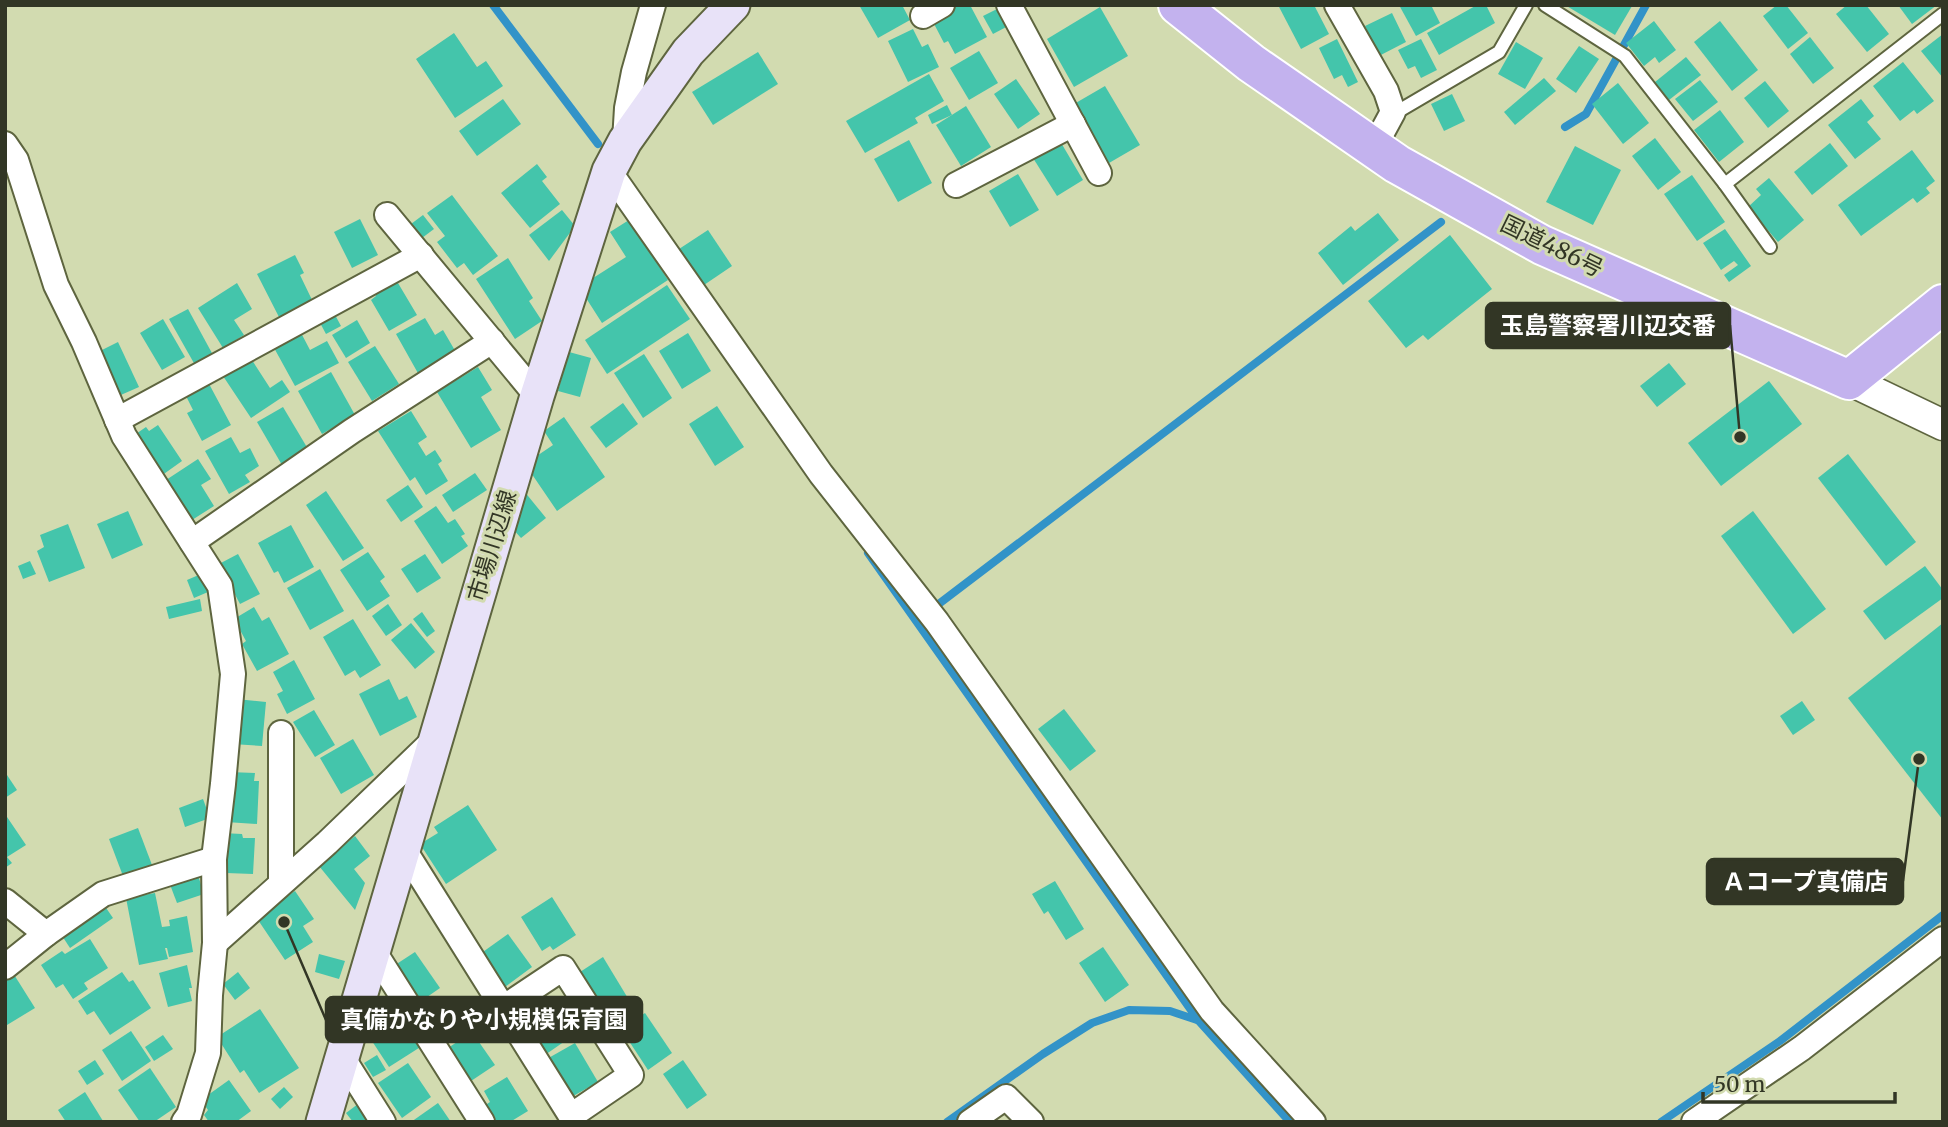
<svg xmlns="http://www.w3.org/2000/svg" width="1948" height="1127" viewBox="0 0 1948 1127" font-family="Merriweather,'Noto Sans JP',serif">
	<rect width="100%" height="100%" fill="#d2dbb0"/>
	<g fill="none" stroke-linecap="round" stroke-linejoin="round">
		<g stroke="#3293c8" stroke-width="8">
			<path d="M493 5 598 144"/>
			<path d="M1565 127 1586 114 1646 5"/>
			<path d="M868 553 1198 1020 1290 1122"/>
			<path d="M936 606 1441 222"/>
			<path d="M947 1122 1043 1054 1092 1023 1129 1010 1170 1011 1197 1020"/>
			<path d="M1661 1122 1780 1041 1943 915"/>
		</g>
	</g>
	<g fill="#44c5ab">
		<path d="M859 5H902L910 20 878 38Z"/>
		<path d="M958 5H970L987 37 955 54 948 41 944 43 932 20Z"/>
		<path d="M1278 5H1314L1329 34 1301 49Z"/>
		<path d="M1399 5H1431L1440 23 1416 36Z"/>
		<path d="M1477 5H1486L1495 23 1439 55 1427 33Z"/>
		<path d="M1565 5H1631L1632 6 1615 35Z"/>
		<path d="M1777 5H1786L1808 33 1788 49 1763 16Z"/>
		<path d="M1847 5H1866L1889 34 1867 52 1836 14Z"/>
		<path d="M1898 5H1937L1912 24Z"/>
		<path d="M1001 7 1010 25 993 34 983 16Z"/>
		<path d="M1100 7 1128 56 1074 87 1047 39Z"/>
		<path d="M1392 13 1406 42 1375 58 1363 32 1367 30 1365 26Z"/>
		<path d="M1654 21 1676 50 1659 63 1655 57 1644 66 1626 43Z"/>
		<path d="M1720 21 1758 70 1732 91 1694 42Z"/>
		<path d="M913 29 922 47 928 44 939 67 908 82 888 41Z"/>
		<path d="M454 33 477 67 486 61 503 86 455 118 416 59Z"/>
		<path d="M1943 34V78L1921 51Z"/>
		<path d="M1810 37 1834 68 1813 84 1790 54Z"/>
		<path d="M1337 39 1358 82 1348 87 1342 75 1334 79 1319 48Z"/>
		<path d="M1421 39 1437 70 1421 78 1415 66 1408 69 1398 50Z"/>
		<path d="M1516 42 1543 58 1525 89 1498 74Z"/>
		<path d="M1579 46 1599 59 1576 93 1556 79Z"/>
		<path d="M979 51 998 83 969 100 950 68Z"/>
		<path d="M758 52 778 84 713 125 692 92Z"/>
		<path d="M1686 57 1701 75 1669 100 1655 82Z"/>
		<path d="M1903 62 1934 101 1917 114 1914 110 1900 121 1873 86Z"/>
		<path d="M929 74 944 101 915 118 918 123 865 153 846 121Z"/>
		<path d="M1544 78 1556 91 1515 125 1504 112Z"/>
		<path d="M1016 79 1040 114 1018 129 994 94Z"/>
		<path d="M1700 80 1718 102 1693 121 1675 99Z"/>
		<path d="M1765 81 1789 111 1768 128 1744 98Z"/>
		<path d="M1618 83 1649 123 1623 144 1592 104Z"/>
		<path d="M1105 86 1140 145 1109 163 1074 104Z"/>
		<path d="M1452 94 1465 121 1444 131 1431 104Z"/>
		<path d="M503 99 521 124 477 156 459 131Z"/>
		<path d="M1861 99 1874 116 1867 122 1881 139 1855 159 1828 125Z"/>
		<path d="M947 105 952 115 932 124 928 115Z"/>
		<path d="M966 106 991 147 961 166 936 125Z"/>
		<path d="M1720 110 1744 142 1719 162 1694 130Z"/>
		<path d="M1655 138 1681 172 1658 190 1632 156Z"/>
		<path d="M909 140 932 183 898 202 874 159Z"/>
		<path d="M1060 141 1083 180 1057 196 1033 158Z"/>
		<path d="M1830 143 1848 166 1812 195 1794 172Z"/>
		<path d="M1575 146 1621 170 1593 225 1546 202Z"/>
		<path d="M1912 150 1935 181 1926 188 1930 193 1917 203 1913 198 1861 236 1838 205Z"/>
		<path d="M537 164 547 177 542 181 560 204 530 228 501 193Z"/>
		<path d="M1018 174 1039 210 1010 227 989 191Z"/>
		<path d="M1692 175 1725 222 1697 241 1664 194Z"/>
		<path d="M1769 178 1804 220 1778 242 1748 207 1761 195 1756 189Z"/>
		<path d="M452 195 498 256 473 275 464 263 457 268 437 242 445 236 427 213Z"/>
		<path d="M562 210 575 226 549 261 529 235Z"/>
		<path d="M1378 213 1399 240 1343 285 1318 253 1351 226 1355 231Z"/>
		<path d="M423 215 434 229 422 238 411 224Z"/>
		<path d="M360 219 378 255 352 268 334 232Z"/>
		<path d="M629 220 668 280 602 323 579 287 626 257 610 232Z"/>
		<path d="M1725 229 1751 266 1729 282 1724 275 1738 265 1734 261 1721 270 1703 243Z"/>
		<path d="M708 230 732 266 704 285 679 249Z"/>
		<path d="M1450 235 1492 289 1428 340 1423 335 1406 348 1368 301Z"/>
		<path d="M295 255 304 273 300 275 313 302 280 319 257 274Z"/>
		<path d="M508 258 533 298 529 301 542 321 515 339 476 279Z"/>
		<path d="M395 278 417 315 389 331 371 300 376 296 373 291Z"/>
		<path d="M237 283 252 309 234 320 244 335 223 348 198 308Z"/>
		<path d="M667 285 690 319 607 374 585 340Z"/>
		<path d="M188 309 213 355 195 365 169 319Z"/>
		<path d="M334 313 341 326 326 334 319 321Z"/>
		<path d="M425 318 435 335 443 330 457 354 419 375 396 334Z"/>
		<path d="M163 319 185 357 162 370 140 333Z"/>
		<path d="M357 320 370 343 346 358 332 335Z"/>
		<path d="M300 331 310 350 327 341 339 363 295 386 273 346Z"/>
		<path d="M688 333 711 371 682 389 659 351Z"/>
		<path d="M118 342 139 387 114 398 98 352Z"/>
		<path d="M375 346 399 384 372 401 348 362Z"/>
		<path d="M569 352 591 358 580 397 558 391Z"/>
		<path d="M644 354 672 398 643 418 614 373Z"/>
		<path d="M250 357 270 388 282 380 290 392 251 418 223 376Z"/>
		<path d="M1669 363 1686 384 1657 407 1640 386Z"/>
		<path d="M478 367 492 390 481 397 501 430 471 448 437 392Z"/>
		<path d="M331 372 355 415 322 434 298 391Z"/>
		<path d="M1769 381 1802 424 1721 486 1688 443Z"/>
		<path d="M208 382 231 425 202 441 187 413 193 410 185 394Z"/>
		<path d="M623 403 638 424 606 448 590 427Z"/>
		<path d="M717 406 744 447 715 466 689 424Z"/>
		<path d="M283 407 308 449 282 465 257 422Z"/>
		<path d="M411 411 427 437 418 443 426 456 435 450 442 461 438 464 448 481 426 495 415 477 410 481 378 431Z"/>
		<path d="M564 417 605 477 557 511 525 464 553 445 544 431Z"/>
		<path d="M158 425 182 461 161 476 133 436 146 427 149 431Z"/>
		<path d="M231 437 240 453 250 448 259 466 245 475 250 482 229 494 205 451Z"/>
		<path d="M1848 454 1916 542 1886 566 1818 478Z"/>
		<path d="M198 459 211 479 201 485 214 506 192 520 166 480Z"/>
		<path d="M475 473 487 490 453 512 442 495Z"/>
		<path d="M408 485 423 507 401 522 386 500Z"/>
		<path d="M326 491 364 548 343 561 306 505Z"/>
		<path d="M524 491 546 518 521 538 512 528Z"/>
		<path d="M436 506 448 523 455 519 465 534 461 536 468 546 442 564 414 521Z"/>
		<path d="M128 511 143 545 112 559 97 524Z"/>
		<path d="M1753 511 1826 609 1793 634 1721 536Z"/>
		<path d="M68 524 85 568 49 582 37 551 44 547 40 535Z"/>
		<path d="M291 525 314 567 284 583 278 571 274 573 258 543Z"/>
		<path d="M368 552 385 577 380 581 390 596 367 611 340 570Z"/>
		<path d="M238 554 260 594 240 604 219 564Z"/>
		<path d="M425 554 441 578 417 593 401 569Z"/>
		<path d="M30 561 36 574 23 579 18 566Z"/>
		<path d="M1925 566 1943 590V598L1885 640 1863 611Z"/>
		<path d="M320 569 344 611 310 630 287 588Z"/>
		<path d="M201 574 208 592 194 598 187 580Z"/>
		<path d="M200 599 202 611 169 619 166 607Z"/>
		<path d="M388 604 402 625 386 636 372 616Z"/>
		<path d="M254 607 262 621 269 617 289 654 257 671 242 644 246 641 234 619Z"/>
		<path d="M422 612 435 631 427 637 413 619Z"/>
		<path d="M353 619 381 665 360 678 355 670 345 676 323 637Z"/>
		<path d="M411 623 435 652 415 669 391 640Z"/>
		<path d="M1943 623V820L1848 698Z"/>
		<path d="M294 660 315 699 287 714 277 694 283 691 273 672Z"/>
		<path d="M389 679 399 700 407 696 417 717 380 736 359 694Z"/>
		<path d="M236 699 266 702 262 746 232 744Z"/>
		<path d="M1802 701 1815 720 1793 735 1780 716Z"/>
		<path d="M1064 709 1096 751 1070 771 1038 729Z"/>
		<path d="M314 710 335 745 315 757 293 722Z"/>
		<path d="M353 739 374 775 341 794 320 758Z"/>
		<path d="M5 772 17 790 5 798Z"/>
		<path d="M229 772 255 773 254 781H259L257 824 226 822Z"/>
		<path d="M203 799 210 818 185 827 179 808Z"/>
		<path d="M468 805 497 850 446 884 420 844 438 833 434 827Z"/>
		<path d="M5 814 26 845 7 857 12 863 5 868Z"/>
		<path d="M138 828 152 865 123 876 109 839Z"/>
		<path d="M222 833 242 834 243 838H255L253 874 226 873 227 851Z"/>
		<path d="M355 836 370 856 354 869 365 883 355 910 319 866Z"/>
		<path d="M197 872 204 894 177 903 169 882Z"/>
		<path d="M1055 881 1084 929 1066 940 1048 911 1044 914 1032 894Z"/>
		<path d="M295 891 314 919 303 926 313 942 285 960 256 917Z"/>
		<path d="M155 893 162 927 170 926 169 920 187 916 193 952 169 957 167 948H165L168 959 139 965 126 898Z"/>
		<path d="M552 897 576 935 553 950 550 946 542 951 521 917Z"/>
		<path d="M100 899 113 918 70 948 57 928Z"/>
		<path d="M508 934 532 967 505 987 480 954Z"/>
		<path d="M90 939 108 968 84 983 88 989 73 999 63 984 56 988 41 965 62 951 65 954Z"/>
		<path d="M1103 947 1129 985 1105 1002 1079 963Z"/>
		<path d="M415 952 440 988 417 1004 392 967Z"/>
		<path d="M319 954 345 961 339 979 315 972Z"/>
		<path d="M603 957 629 1000 606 1014 580 972Z"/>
		<path d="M187 965 192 988H189L192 1001 168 1007 159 973Z"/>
		<path d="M122 972 129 982 133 980 151 1008 110 1035 94 1011 87 1015 78 1001Z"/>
		<path d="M238 972 250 988 235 1000 223 984Z"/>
		<path d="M13 973 35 1008 7 1025 5 1022V978Z"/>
		<path d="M450 998 470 1027 442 1046 423 1017Z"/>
		<path d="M545 1006 568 1039 542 1057 519 1024Z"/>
		<path d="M260 1009 299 1068 259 1093 244 1070 240 1073 217 1037Z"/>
		<path d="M645 1013 672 1053 648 1070 621 1029Z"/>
		<path d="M403 1016 422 1046 389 1067 370 1038Z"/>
		<path d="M131 1031 151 1061 122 1081 102 1050Z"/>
		<path d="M472 1032 495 1065 471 1081 448 1048Z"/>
		<path d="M163 1035 173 1049 154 1061 145 1047Z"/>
		<path d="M575 1043 598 1082 568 1099 545 1060Z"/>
		<path d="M377 1055 386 1070 373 1077 364 1063Z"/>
		<path d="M95 1060 104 1074 87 1085 78 1071Z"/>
		<path d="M683 1060 707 1095 687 1109 663 1074Z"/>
		<path d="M408 1063 431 1097 402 1118 378 1083Z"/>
		<path d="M150 1068 176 1107 154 1122H140L118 1090Z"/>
		<path d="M507 1077 528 1111 510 1122H493L484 1106 490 1102 484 1091Z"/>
		<path d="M229 1080 251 1111 236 1122H209L204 1115 208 1110 201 1100Z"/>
		<path d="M284 1087 293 1097 280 1109 271 1099Z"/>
		<path d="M85 1092 103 1121 66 1122 58 1110Z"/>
		<path d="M362 1101 369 1122H353L346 1113Z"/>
		<path d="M438 1103 451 1122H411Z"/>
	</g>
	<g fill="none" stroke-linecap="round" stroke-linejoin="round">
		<defs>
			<g id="service">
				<path d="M1545 5 1625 56 1725 184 1770 247"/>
				<path d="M1393 112 1402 109 1499 52 1526 5"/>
				<path d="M1725 184 1943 14"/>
			</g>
			<g id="minor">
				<path d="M1009 5 1099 173"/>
				<path d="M1337 5 1386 91 1393 112 1373 149"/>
				<path d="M923 16 942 5"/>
				<path d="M625 141 627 108 634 72 653 5"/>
				<path d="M5 144 16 160 56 285 84 342 124 436 220 586 233 674 223 784 214 859 215 943 210 995 208 1053 189 1115 184 1122"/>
				<path d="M609 171 821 474 937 622 1212 1011 1313 1122"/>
				<path d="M956 185 1073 124"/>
				<path d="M387 215 537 396"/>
				<path d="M117 420 421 255"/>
				<path d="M192 542 352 431 492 341"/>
				<path d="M403 848 571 1116 631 1075 563 968 503 1008"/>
				<path d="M281 883V733"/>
				<path d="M5 901 46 934"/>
				<path d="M215 943 327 843 434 740"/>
				<path d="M373 950 482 1122"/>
				<path d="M5 967 46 934 103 894 214 859"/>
				<path d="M342 1057 383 1122"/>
				<path d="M970 1122 1006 1097 1031 1122"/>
				<path d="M1694 1122 1802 1048 1943 939"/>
			</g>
			<path id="tertiary" d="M1849 380 1943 425"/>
			<path id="secondary" d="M323 1122 537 396 609 171 625 141 688 52 733 5"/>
			<path id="trunk" d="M1178 5 1251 63 1397 164 1542 245 1849 380 1943 304"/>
		</defs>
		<use href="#service" stroke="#5e653f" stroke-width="16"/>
		<use href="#minor" stroke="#5e653f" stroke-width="28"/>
		<use href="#tertiary" stroke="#5e653f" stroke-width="33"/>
		<use href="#secondary" stroke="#5e653f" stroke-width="37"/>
		<use href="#trunk" stroke="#fff" stroke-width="42"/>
		<use href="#service" stroke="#fff" stroke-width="12"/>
		<use href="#minor" stroke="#fff" stroke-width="24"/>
		<use href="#tertiary" stroke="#fff" stroke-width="30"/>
		<use href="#secondary" stroke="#e8e2f8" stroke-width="33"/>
		<use href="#trunk" stroke="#c3b2ee" stroke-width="38"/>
	</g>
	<g text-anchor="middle" stroke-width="6" stroke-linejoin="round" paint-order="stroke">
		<g font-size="23" fill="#323625" stroke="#d2dbb0">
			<text transform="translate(1552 246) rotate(26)" y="8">国道486号</text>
			<text transform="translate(492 546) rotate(-73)" y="8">市場川辺線</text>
		</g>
	</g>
	<path fill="none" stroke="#323625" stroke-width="2.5" d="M1740 437L1730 325M1919 759L1903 881M284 922L326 1020"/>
	<g fill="#323625" stroke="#d2dbb0" stroke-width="2.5">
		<circle cx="1740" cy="437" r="7"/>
		<circle cx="1919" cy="759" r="7"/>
		<circle cx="284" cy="922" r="7"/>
	</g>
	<g fill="#323625" stroke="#323625" stroke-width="2.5">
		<rect x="1486" y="303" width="244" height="45" rx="7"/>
		<rect x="1707" y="859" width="196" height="45" rx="7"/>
		<rect x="326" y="997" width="316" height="45" rx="7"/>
	</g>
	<g font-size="24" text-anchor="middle" font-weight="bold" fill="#fff">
		<text x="1608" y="334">玉島警察署川辺交番</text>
		<text x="1805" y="890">Ａコープ真備店</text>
		<text x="484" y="1028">真備かなりや小規模保育園</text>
	</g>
	<rect width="1948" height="1127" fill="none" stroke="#323625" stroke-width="14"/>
	<path d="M1703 1092v10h192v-10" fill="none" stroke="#323625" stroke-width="3.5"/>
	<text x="1714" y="1092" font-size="21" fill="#323625" stroke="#d2dbb0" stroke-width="5" paint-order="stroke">50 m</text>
</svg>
